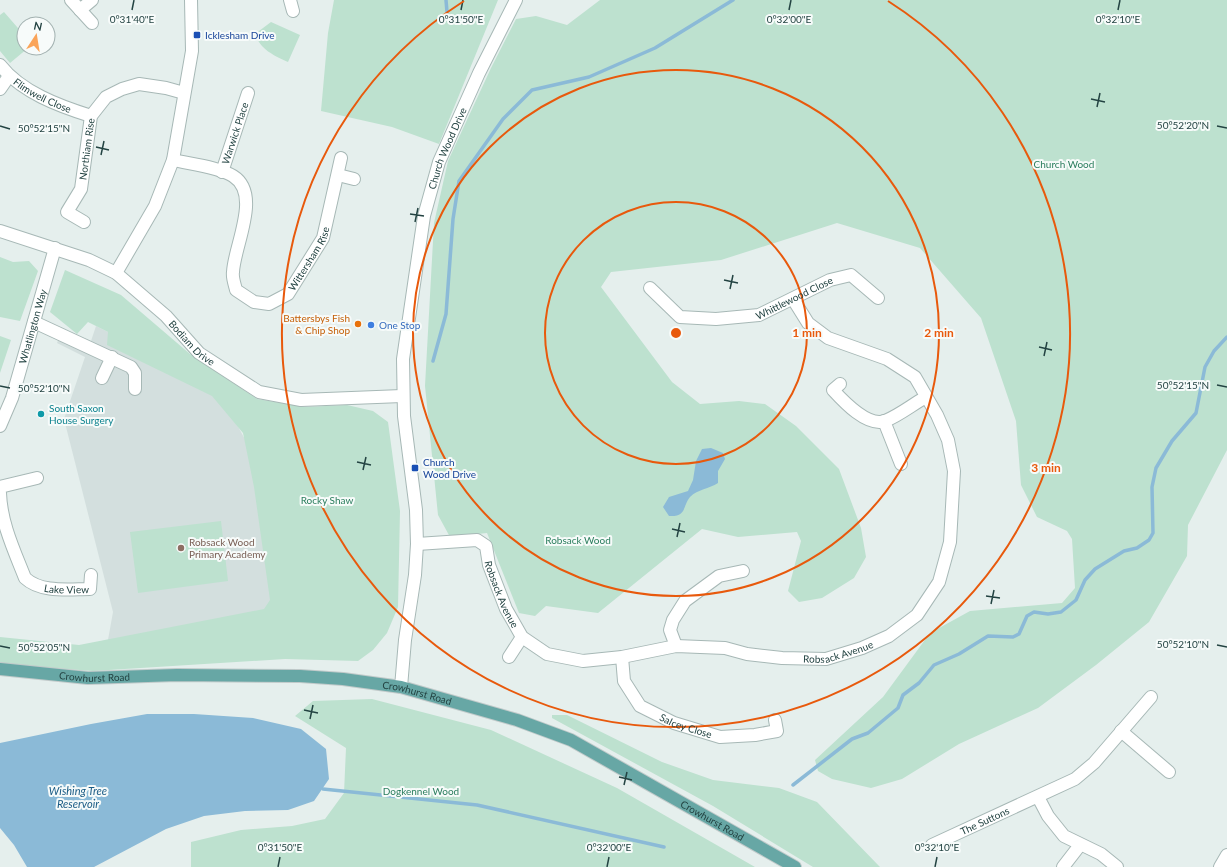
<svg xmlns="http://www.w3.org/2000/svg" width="1227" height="867" viewBox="0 0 1227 867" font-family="Lato,sans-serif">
	<rect width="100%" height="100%" fill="#e5efed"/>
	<path fill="#d3dfde" d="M96 326 144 350 225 402 267 481 277 610 106 651 113 612 64 419 85 357 57 343 63 329 91 341Z"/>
	<g fill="#bde1cf">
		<path d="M334 0H498L439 144 392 127 321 111 328 33Z"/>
		<path d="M600 0H1227V450L1188 525 1187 556 1149 622 1096 665 1038 708 959 744 902 779 871 788 832 779 818 771 815 760 883 697 930 633 970 611 1062 603 1075 588 1072 539 1067 531 1037 517 1021 485 1016 421 981 318 920 248 837 223 721 260 611 272 601 287 672 382 700 404 739 401 765 404 796 426 839 469 861 528 866 557 854 578 822 598 799 602 788 591 801 541 797 532 738 537 702 529 598 613 546 606 535 616 519 613 487 533 450 537 438 515 425 386 434 223 448 161 491 68 516 19 536 16 567 25Z"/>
		<path d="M4 12 24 35V48H28L10 63 0 51V15Z"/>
		<path d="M271 22 300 35 288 62C273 55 261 50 255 34Z"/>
		<path d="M0 257 13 262 29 261 38 271 20 321 0 317Z"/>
		<path d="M65 270 121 295 190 354 257 399 305 407 347 405 373 411 388 422 400 511 398 607 387 633 373 650 358 661 285 659 93 671 0 664V637L79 645 264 609 270 600 254 487 243 433 212 396 107 345 108 332 88 322 77 334 50 312Z"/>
		<path d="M0 336 11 340 0 373Z"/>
		<path d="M221 521 228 581 138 593 130 532Z"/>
		<path d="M372 699 491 730 617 788 755 867H191V842L241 830 292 826 325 819 344 793 346 748 295 716 313 701Z"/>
		<path d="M552 715H567L662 762 713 780 779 788 817 802 880 867H813L713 806 552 718Z"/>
	</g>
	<g fill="#8bbad7">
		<path d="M711 448 723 453 725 459 718 471V483C709 489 698 489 690 497 682 507 687 517 669 516L663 507 669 497 688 491 693 480 696 461 702 449Z"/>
		<path d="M147 714H194L253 718 301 729 326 749 329 779 314 801 288 810 245 811 204 816 166 829 94 867H27L14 845 0 828V743L91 724Z"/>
	</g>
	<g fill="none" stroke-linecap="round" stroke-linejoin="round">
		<g stroke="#8bbad7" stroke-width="3.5">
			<path d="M446 0 447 12"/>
			<path d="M433 361 446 314 453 219 459 181 503 119 532 90 589 77 655 48 733 0"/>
			<path d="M793 785 852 739 868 733 898 708 903 695 919 683 934 665 959 654 988 636 1013 637 1019 634 1027 616 1034 612 1048 614 1061 612 1076 600 1085 580 1095 569 1124 551 1137 548 1149 540 1153 533 1152 487 1156 468 1172 441 1196 413 1205 367 1214 351 1227 337"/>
			<path d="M323 789 477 805 664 847"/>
		</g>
		<defs>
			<g id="minor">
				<path d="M71 0 92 23"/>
				<path d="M290 0 293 11"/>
				<path d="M80 10 92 0"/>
				<path id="s1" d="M0 65C21 92 59 106 91 116"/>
				<path d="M0 89 9 76"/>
				<path id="s2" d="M173 160C190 164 219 167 233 176 262 194 234 246 233 272 232 278 235 285 236 290L254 302 269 304 288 294 323 238 341 158"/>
				<path id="s3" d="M222 172 248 93"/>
				<path d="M338 175 354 179"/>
				<path id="s4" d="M84 222 67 212 81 189 91 116 106 97 122 89 139 84 166 88 184 93"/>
				<path id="s5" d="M0 231 89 260 116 273 166 316 199 353 259 392 301 400 402 396"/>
				<path d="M116 273 155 206 173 160 192 51 191 0"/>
				<path id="s6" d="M650 288 680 317 716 319 759 315 830 280 851 275 878 298"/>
				<path d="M34 322 131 367 135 373V389"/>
				<path d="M102 378 112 357"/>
				<path d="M840 384 833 390C844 402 867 427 885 421 900 415 913 404 926 397"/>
				<path d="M884 421 901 464"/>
				<path id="s7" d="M0 426 12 398 55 248"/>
				<path d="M0 487 37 478"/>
				<path id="s8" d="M0 493C1 523 14 550 25 578 41 593 69 589 90 589L91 575"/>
				<path id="s9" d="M417 544 477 540 486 546 489 565 506 609 522 637 547 654 583 661 622 657 676 646 725 648 747 654 782 658 826 659 862 648 889 636 917 615 939 582 950 542 954 471 948 440 937 415 915 377 887 359 828 338 808 323 793 299"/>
				<path d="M676 646 670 630 673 620 685 601 719 576 743 571"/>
				<path d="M509 657 522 637"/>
				<path id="s10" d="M622 657 624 681 640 706 674 723 720 737 755 735 777 731 775 720"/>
				<path id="s11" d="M401 687 405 640 415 575 417 544 416 510 404 416 403 359 424 216 439 162 479 73 516 0"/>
				<path d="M1121 731 1169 772"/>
				<path d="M1038 797 1048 816 1064 836 1101 854 1117 867"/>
				<path id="s12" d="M932 845 1075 779 1094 763 1151 697"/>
				<path d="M1063 867 1080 845"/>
				<path d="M1220 867 1227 855"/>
			</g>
			<g id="major">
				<path id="s13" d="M0 669 88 678 177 675 300 676 343 679 401 687 517 720 571 740 795 867"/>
			</g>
		</defs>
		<use href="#minor" stroke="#a7b8b6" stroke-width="14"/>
		<use href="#major" stroke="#c1caca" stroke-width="14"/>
		<use href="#minor" stroke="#fff" stroke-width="12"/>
		<use href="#major" stroke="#67a7a5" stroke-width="12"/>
	</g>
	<path fill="none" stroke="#234342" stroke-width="1.5" d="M132 10 134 0M461 10 463 0M789 10 791 0M1118 10 1120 0M1091 99 1105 102M1097 107 1100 93M0 126 10 129M1217 126 1227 128M96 147 109 150M101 155 104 141M410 214 424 216M415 222 418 208M724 280 738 283M730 289 733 275M1039 347 1052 350M1044 356 1047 342M1217 385 1227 387M0 386 10 388M357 462 371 465M363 470 366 457M672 529 685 532M677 537 680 523M986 596 1000 598M991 604 994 590M1217 645 1227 647M0 646 10 648M304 710 318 713M310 719 313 705M619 777 632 780M624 785 627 772M278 867 280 857M607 867 609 857M935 867 937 857"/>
	<g fill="none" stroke="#e8590c" stroke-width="2">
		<circle cx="676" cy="333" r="131"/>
		<circle cx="676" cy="333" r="263"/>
		<path d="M888 1A394 394 0 1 1 464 1"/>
	</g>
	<g fill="#1a4fb4" stroke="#f7fbfa" stroke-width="1.5">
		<rect x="193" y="31" width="8" height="8" rx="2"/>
		<rect x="411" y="464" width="8" height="8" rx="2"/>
	</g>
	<circle fill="#e8710a" stroke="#f7fbfa" stroke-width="1.5" cx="358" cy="324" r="4"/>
	<circle fill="#3f7fe0" stroke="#f7fbfa" stroke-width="1.5" cx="371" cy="325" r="4"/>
	<circle fill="#0f9aa8" stroke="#f7fbfa" stroke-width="1.5" cx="41" cy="414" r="4"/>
	<circle fill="#8d6e63" stroke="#f7fbfa" stroke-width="1.5" cx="181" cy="548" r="4"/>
	<g text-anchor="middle" stroke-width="4" stroke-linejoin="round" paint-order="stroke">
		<g font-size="10" fill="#164399" stroke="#f7fbfa" text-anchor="start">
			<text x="205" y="39">Icklesham Drive</text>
			<text x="423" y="466">Church<tspan x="423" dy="12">Wood Drive</tspan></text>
		</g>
		<g font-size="10" fill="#234342" stroke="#f7fbfa">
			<text dy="4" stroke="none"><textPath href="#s1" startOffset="53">Flimwell Close</textPath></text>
			<text dy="4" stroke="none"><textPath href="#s3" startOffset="41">Warwick Place</textPath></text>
			<text dy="4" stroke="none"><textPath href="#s11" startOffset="546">Church Wood Drive</textPath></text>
			<text dy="4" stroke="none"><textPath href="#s4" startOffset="87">Northiam Rise</textPath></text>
			<text dy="4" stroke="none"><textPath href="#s2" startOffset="282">Wittersham Rise</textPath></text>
			<text dy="4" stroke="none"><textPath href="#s6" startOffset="160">Whittlewood Close</textPath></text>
			<text dy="4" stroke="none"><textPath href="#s7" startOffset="105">Whatlington Way</textPath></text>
			<text dy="4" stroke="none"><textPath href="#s5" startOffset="227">Bodiam Drive</textPath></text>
			<text dy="4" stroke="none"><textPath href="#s8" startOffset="133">Lake View</textPath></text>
			<text dy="4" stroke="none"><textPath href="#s9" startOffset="122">Robsack Avenue</textPath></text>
			<text dy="4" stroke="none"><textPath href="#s9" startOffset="495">Robsack Avenue</textPath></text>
			<text dy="4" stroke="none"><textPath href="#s13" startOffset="95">Crowhurst Road</textPath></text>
			<text dy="4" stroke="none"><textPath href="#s13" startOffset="419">Crowhurst Road</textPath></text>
			<text dy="4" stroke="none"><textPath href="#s10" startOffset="104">Salcey Close</textPath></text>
			<text dy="4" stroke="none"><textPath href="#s13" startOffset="743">Crowhurst Road</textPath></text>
			<text dy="4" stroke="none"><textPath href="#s12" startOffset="58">The Suttons</textPath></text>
		</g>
		<g font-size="10" fill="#2a7d5d" stroke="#f7fbfa">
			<text x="1064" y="168">Church Wood</text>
			<text x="327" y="504">Rocky Shaw</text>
			<text x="578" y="544">Robsack Wood</text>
			<text x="421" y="795">Dogkennel Wood</text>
		</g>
		<g font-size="10" fill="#c56008" stroke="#f7fbfa" text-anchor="end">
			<text x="350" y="322">Battersbys Fish<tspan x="350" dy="12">&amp; Chip Shop</tspan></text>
		</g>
		<g font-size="10" fill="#366cbe" stroke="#f7fbfa" text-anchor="start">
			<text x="379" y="329">One Stop</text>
		</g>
		<g font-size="10" fill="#0d838f" stroke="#f7fbfa" text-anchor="start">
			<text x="49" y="412">South Saxon<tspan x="49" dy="12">House Surgery</tspan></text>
		</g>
		<g font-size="10" fill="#785e54" stroke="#f7fbfa" text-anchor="start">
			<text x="189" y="546">Robsack Wood<tspan x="189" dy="12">Primary Academy</tspan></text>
		</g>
		<g font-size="11" font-style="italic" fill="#185a84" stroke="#f7fbfa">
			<text x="78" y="795">Wishing Tree<tspan x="78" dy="13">Reservoir</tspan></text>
		</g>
	</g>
	<g font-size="10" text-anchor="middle" fill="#234342" stroke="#f7fbfa" stroke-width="4" stroke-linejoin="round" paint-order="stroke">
		<text x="132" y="23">0°31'40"E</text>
		<text x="461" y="23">0°31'50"E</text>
		<text x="789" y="23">0°32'00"E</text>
		<text x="1118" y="23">0°32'10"E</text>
		<text x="1183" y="129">50°52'20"N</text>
		<text x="44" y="132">50°52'15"N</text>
		<text x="1183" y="389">50°52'15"N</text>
		<text x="44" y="392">50°52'10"N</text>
		<text x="1183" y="648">50°52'10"N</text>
		<text x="44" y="651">50°52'05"N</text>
		<text x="280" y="851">0°31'50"E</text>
		<text x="609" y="851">0°32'00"E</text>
		<text x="937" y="851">0°32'10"E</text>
	</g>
	<circle cx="676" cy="333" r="6" fill="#e8590c" stroke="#f7fbfa" stroke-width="2"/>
	<g font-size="12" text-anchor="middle" font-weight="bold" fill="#e8590c" stroke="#f7fbfa" stroke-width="4" stroke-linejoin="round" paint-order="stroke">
		<text x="807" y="337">1 min</text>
		<text x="939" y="337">2 min</text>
		<text x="1046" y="472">3 min</text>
	</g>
	<g transform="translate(36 36) rotate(12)"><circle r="19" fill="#f7fbfa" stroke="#a2b1b0"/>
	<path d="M0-3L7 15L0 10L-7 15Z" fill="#faa459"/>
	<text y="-6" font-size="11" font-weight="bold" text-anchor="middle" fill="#234342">N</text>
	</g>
</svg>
